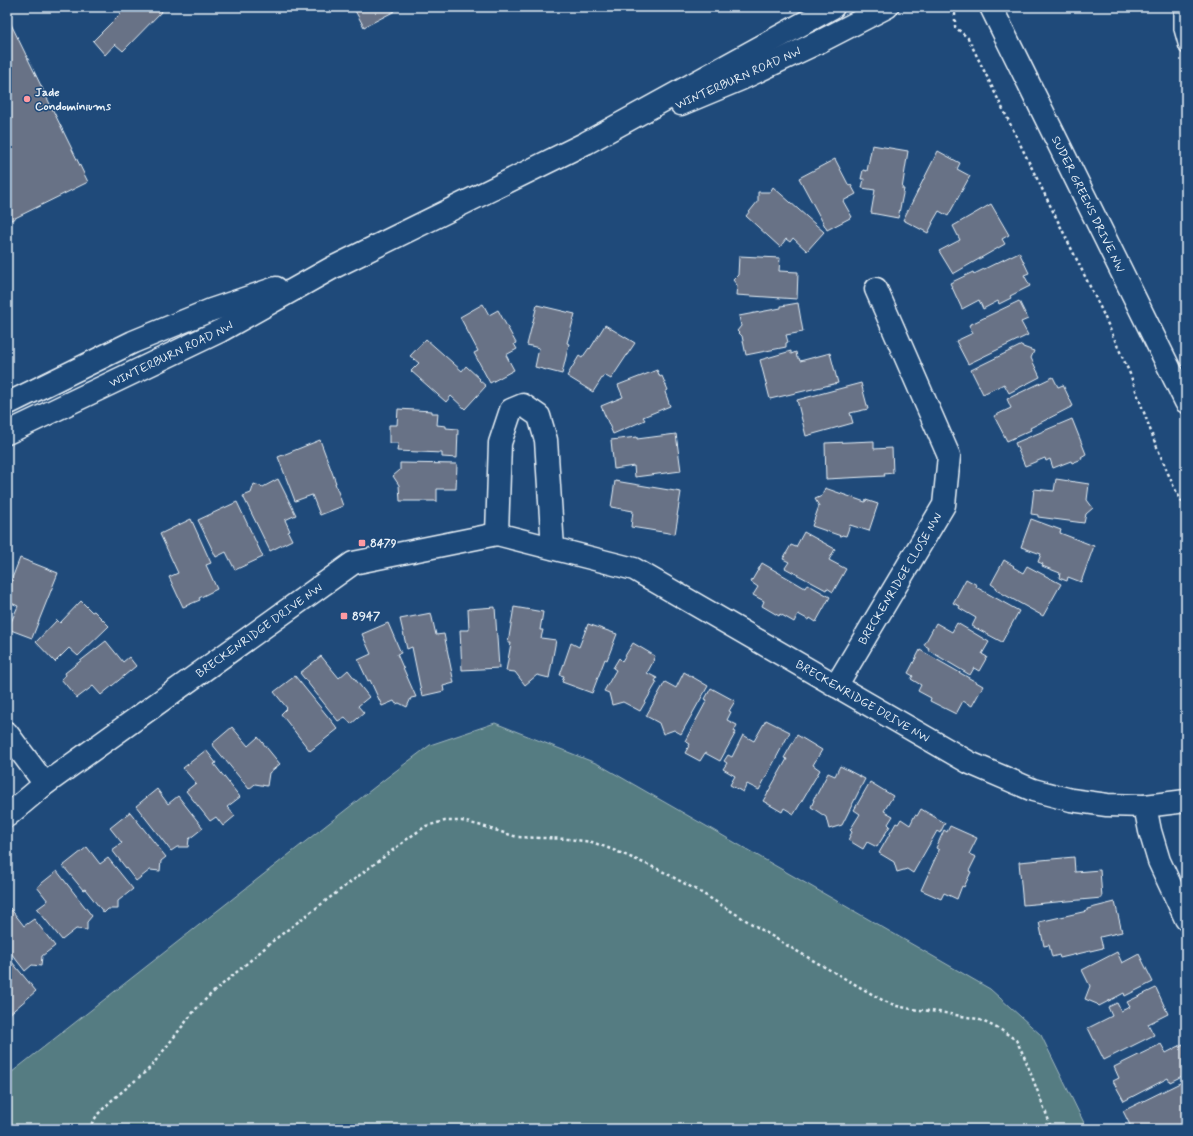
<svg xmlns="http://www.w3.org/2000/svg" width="1193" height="1136" viewBox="0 0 1193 1136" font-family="Mynerve,sans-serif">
	<rect width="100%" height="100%" fill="#1f4a7a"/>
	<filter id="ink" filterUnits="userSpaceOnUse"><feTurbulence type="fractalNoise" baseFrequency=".025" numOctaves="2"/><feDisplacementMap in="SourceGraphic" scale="8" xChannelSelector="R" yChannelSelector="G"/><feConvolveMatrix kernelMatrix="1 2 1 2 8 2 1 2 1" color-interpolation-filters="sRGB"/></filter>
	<g filter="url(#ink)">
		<path fill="#547c82" stroke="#9eb6bd" d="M495 723 598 764 990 989 1041 1035 1087 1129H7V1076L385 779 430 745Z"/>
		<g fill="#677286" stroke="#e8f1f8">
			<path d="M127 7H163L164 9 123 51 115 44 105 55 93 41Z"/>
			<path d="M353 7H392L395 11 364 27Z"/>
			<path d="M7 16 88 182 7 222Z"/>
			<path d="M872 145 908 151 902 189H904L898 218 871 213 875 190 862 188 864 179H861L863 170 867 171Z"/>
			<path d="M938 151 960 163 957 169 970 176 948 216 939 211 932 223H933L928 233 903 220Z"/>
			<path d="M835 159 849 186 851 185 856 194 843 201 852 217 827 230 799 178Z"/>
			<path d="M773 187 824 232 807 251 793 238 790 242 786 239 780 247 746 216 758 201V192H770Z"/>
			<path d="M991 204 1009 235 1002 239 1005 244 953 274 939 251 960 240 953 226Z"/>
			<path d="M1019 252 1029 273 1024 275 1030 286 1010 296 1011 298 999 304 998 301 983 309 979 300 962 309 950 283 973 272 974 274Z"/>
			<path d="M739 256 780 258 779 271 798 272 797 299 736 295 737 285 733 280 738 275Z"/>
			<path d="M1019 301 1028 319 1021 322 1028 335 968 364 956 341 973 333 969 325Z"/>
			<path d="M798 303 803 332 786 335 788 342 786 343V347L746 355 742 336 737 331 741 326 739 316 781 308V306Z"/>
			<path d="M483 304 489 315 498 310 516 343 514 344 517 349 506 355 514 370 490 383 474 353 478 351 460 317Z"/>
			<path d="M537 305 575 314 567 343 569 344 562 374 535 367 539 348 527 345Z"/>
			<path d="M605 325 635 343 611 379 604 375 593 392 567 376 579 356 582 358 589 348 590 349Z"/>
			<path d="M426 339 462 371 466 366 480 379 479 380 486 386 465 409 451 396 446 402 411 371 419 363 410 356Z"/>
			<path d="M1022 345 1023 347 1034 351 1031 358 1040 377 1009 393 1004 384 983 394 971 370Z"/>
			<path d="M791 351V354L796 352 797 358H799L800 361 830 353 838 383 770 399 760 360Z"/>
			<path d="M657 370 660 377 662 376 668 390 665 392 670 406 643 417 645 420 613 434 601 406 623 397 618 385Z"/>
			<path d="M1053 377 1058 387 1063 385 1073 406 1030 428 1031 430 1007 441 994 416 1011 408 1007 399Z"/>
			<path d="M861 383 868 409 850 413 853 423 806 436 797 400Z"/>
			<path d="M398 409 432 411V413H438L437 425 446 426V428L458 429 457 458 442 457V453L397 451 398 443H389V425H397Z"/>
			<path d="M1072 419 1086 454 1081 457 1082 459 1072 463 1071 461 1053 468 1050 459 1046 461 1045 458 1025 466 1015 443Z"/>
			<path d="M676 434 681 471 635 477 634 466 614 469 611 440 637 437V439Z"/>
			<path d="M320 440 336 483H335L343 506 320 515 312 495 295 501 278 457Z"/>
			<path d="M874 441V449L892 448 893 473 884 474 885 476 826 479 825 443Z"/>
			<path d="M400 463 457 464 456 489H437V501H400L399 485 393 476 400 470Z"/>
			<path d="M278 479 296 515 285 520 290 531 288 532 292 540 270 551 243 496 251 493 254 484 263 487Z"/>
			<path d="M1056 479 1089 484 1087 500 1093 508 1086 514 1084 523 1038 517V515L1031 514 1034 489 1054 491Z"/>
			<path d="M615 481 681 492 677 516H678L675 534 631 527 633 511 611 507Z"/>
			<path d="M825 488 865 502 866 500 878 504 869 531 850 525 846 536 842 535 841 536 812 526 819 506 815 499 822 496Z"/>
			<path d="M237 502 263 557 235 570 226 552 216 557 198 520Z"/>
			<path d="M191 519 211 563 206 565 217 589 199 598 200 600 183 607 169 577 178 573 160 534Z"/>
			<path d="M1031 519 1061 530 1060 533 1094 546 1081 582 1068 577 1067 581 1059 578 1060 573 1042 566 1043 564 1038 562 1041 554 1021 547Z"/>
			<path d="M804 532 835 549 829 560 846 569 833 592 827 588 826 590 785 568 789 562 783 559 791 545 796 547Z"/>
			<path d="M20 558 58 573 32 638 8 629 18 606 7 601V591Z"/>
			<path d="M1004 560 1014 566 1013 567 1023 573 1027 566 1061 584 1043 616 996 590 997 588 991 584Z"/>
			<path d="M762 563 805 588 807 584 830 597 816 622 810 618 809 620 798 614 794 622 780 614 779 616 762 606 764 601 753 595 758 587 751 582Z"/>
			<path d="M966 579 977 585 976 587 1019 611 1002 642 972 626 976 618 959 608 960 606 953 603Z"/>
			<path d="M81 601 92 612 94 611 109 626 78 656 69 648 55 662 36 642 57 620 60 623Z"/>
			<path d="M495 607 499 668 462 670 460 630H469L468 609Z"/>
			<path d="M514 607 543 612 540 630H543L541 638 556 640 549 678 537 675 525 685 515 672 506 671 511 643H508Z"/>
			<path d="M431 613 436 635 444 634 454 683 443 686 444 691 422 696 412 647 407 649 400 619Z"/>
			<path d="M388 623 401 653 397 654 416 697 411 698 407 707 399 703 396 704 394 701 382 706 370 680 368 681 358 660 371 654 362 634Z"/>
			<path d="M936 623 952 632 957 623 989 642 982 654 987 657 979 671 974 668 970 675 928 650 929 648 924 645Z"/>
			<path d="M588 624 617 634 607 660 605 659 592 693 562 682 564 676 560 675 571 643 579 647Z"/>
			<path d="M106 641 123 662 129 657 136 666 101 695 93 686 77 698 61 679 66 675 65 673Z"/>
			<path d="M633 643 655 656 653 660H654L647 673 657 678 655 681 657 682 640 711 623 702 612 705 609 693 604 691 616 670 613 668 619 658 622 661Z"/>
			<path d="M920 650 983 686 972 706 963 701 956 714 930 701 931 698 918 691 921 685 911 679 913 676 908 673Z"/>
			<path d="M321 656 339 678 348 670 369 697 358 706 364 713 351 724 345 717 338 721 300 673Z"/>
			<path d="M684 672 708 686 681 734 674 730 663 734 659 723 646 716 665 682 676 688Z"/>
			<path d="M295 676 338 729 310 751 281 714 287 708 274 692Z"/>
			<path d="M711 688 735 701 729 711 731 712 727 720 737 725 734 731 736 732 720 761 705 753 700 761 685 753 690 744 685 741 707 700 705 699Z"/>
			<path d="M766 720 790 732 759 790 747 784 743 792 730 785 735 776 723 769 727 763 724 761 728 755 732 757 743 735 754 741Z"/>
			<path d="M232 727 248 746 258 737 280 764 269 773 267 786 255 784 249 789 212 744Z"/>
			<path d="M797 735 822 750 813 765 820 770 794 814 784 808 782 812 763 801 787 759 784 758Z"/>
			<path d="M206 750 216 763 214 764 240 797 227 807 235 816 223 826 216 817 210 821 186 791 196 783 183 768Z"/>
			<path d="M840 766 865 779 842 825 829 829 826 817 811 807 814 800H813L815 796H816L828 773 835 776Z"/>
			<path d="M870 782 893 796 884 811 893 816 888 824 890 826 877 847 867 842 863 849 848 840 852 832 850 830 860 814 854 810Z"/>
			<path d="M157 789 168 804 178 796 203 828 189 839 188 847H177L171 851 136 806Z"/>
			<path d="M921 809 945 823 940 833 937 831 913 873 907 869 897 872 894 862 879 853 896 823 898 824 901 819 910 825 915 815 917 816Z"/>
			<path d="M130 812 166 857 161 861 160 871 150 870 136 881 112 850 122 843 110 828Z"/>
			<path d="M950 826 977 838 969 854 976 857 969 871 971 872 964 887 962 886 957 899 944 893 941 899 921 890 939 850 936 848 944 830 947 832Z"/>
			<path d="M87 847 100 864 108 858 133 889 118 901V909H108L104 913 85 889 83 890 63 866Z"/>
			<path d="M1074 857 1075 872 1100 870 1102 898 1023 905 1019 862Z"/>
			<path d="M57 871 92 916 87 922V930L76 929 62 940 37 909 48 901 37 887Z"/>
			<path d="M1115 902 1122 932 1100 937 1103 948 1060 958 1059 955 1052 957 1049 945 1044 946 1039 922 1087 911V909Z"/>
			<path d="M10 908 24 926 34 919 55 946 42 956 41 966 32 965 25 971 7 948V911Z"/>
			<path d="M1117 952 1122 963 1139 954 1153 982 1125 996 1124 993 1099 1006 1097 1004 1085 999 1090 986 1082 970Z"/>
			<path d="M7 956 36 991 7 1016Z"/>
			<path d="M1156 988 1168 1014 1148 1024 1154 1035 1104 1060 1088 1028 1112 1016 1108 1007 1117 1003 1121 1011 1130 1007 1127 1002Z"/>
			<path d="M1161 1044 1166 1053 1183 1044 1186 1050V1074L1170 1082 1168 1078 1124 1101 1113 1081 1119 1078 1114 1067Z"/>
			<path d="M1186 1080V1111H1185L1186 1114V1129H1132L1123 1111Z"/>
		</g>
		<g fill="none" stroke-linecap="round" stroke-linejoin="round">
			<defs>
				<path id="service" d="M1181 7V29L1186 47"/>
				<g id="minor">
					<path d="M497 534 500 443 511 410 523 405 539 416 546 440 553 548"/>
					<path id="s1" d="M836 686 944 505 949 456 876 289"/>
					<path d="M7 733 45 784"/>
					<path d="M1145 806 1150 831 1159 861 1186 919"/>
				</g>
				<g id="tertiary">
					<path id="s2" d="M7 816 45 784 353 563 497 534 634 569 970 763 1033 790 1071 800 1107 805 1145 806 1186 801"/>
				</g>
				<g id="secondary">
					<path id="s3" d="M991 7 1186 402"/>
					<path d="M681 104 741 79 821 41 887 7"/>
					<path d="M7 404 133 342 211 310 276 288"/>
					<path id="s4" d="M7 433 220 331 332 268 586 143 833 7"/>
				</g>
			</defs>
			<use href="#service" stroke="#e8f1f8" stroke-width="16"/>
			<use href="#minor" stroke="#e8f1f8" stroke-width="25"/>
			<use href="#tertiary" stroke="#e8f1f8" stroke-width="25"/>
			<use href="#secondary" stroke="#e8f1f8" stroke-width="25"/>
			<g stroke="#e8f1f8" stroke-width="2.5" stroke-dasharray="3 3" stroke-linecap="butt">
				<path d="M955 7V27L968 38 1101 309 1130 374 1154 440 1173 485 1186 510"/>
				<path d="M88 1129 98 1114 111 1101 150 1068 195 1010 210 995 274 940 410 837 426 826 445 821H462L482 826 517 837 568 839 592 842 616 851 660 870 700 892 788 946 884 1001 897 1006 911 1009 939 1012 978 1019 1001 1030 1016 1040 1024 1056 1049 1121 1051 1129"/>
			</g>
			<use href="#service" stroke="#1f4a7a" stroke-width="13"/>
			<use href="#minor" stroke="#1f4a7a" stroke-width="22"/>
			<use href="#tertiary" stroke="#1f4a7a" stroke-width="22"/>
			<use href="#secondary" stroke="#1f4a7a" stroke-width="22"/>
		</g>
	</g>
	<g fill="#ff9aa2" stroke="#1f4a7a" stroke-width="1.5">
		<circle cx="27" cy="99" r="4"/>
		<rect x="358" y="539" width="8" height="8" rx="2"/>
		<rect x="340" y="612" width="8" height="8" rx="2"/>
	</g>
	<g text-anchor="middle" stroke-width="3" stroke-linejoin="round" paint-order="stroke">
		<g font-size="12" fill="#e8f1f8" stroke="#1f4a7a">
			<text transform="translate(738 78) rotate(-24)" y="4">WINTERBURN ROAD NW</text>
			<text dy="4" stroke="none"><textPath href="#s3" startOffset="220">SUDER GREENS DRIVE NW</textPath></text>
			<text dy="4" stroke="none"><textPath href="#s4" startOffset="182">WINTERBURN ROAD NW</textPath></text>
			<text dy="4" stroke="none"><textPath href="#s1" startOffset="125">BRECKENRIDGE CLOSE NW</textPath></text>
			<text dy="4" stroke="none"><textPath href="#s2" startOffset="313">BRECKENRIDGE DRIVE NW</textPath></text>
			<text dy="4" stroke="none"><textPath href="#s2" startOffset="981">BRECKENRIDGE DRIVE NW</textPath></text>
		</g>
		<g font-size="12" font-weight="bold" fill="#e8f1f8" stroke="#1f4a7a" text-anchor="start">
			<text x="35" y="96">Jade<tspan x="35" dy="14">Condominiums</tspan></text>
			<text x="370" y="547">8479</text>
			<text x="352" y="620">8947</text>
		</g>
	</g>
	<rect width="1193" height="1136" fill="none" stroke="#1f4a7a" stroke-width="24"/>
	<rect x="12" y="12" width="1169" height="1112" fill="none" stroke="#e8f1f8" stroke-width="1.5" filter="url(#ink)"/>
</svg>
